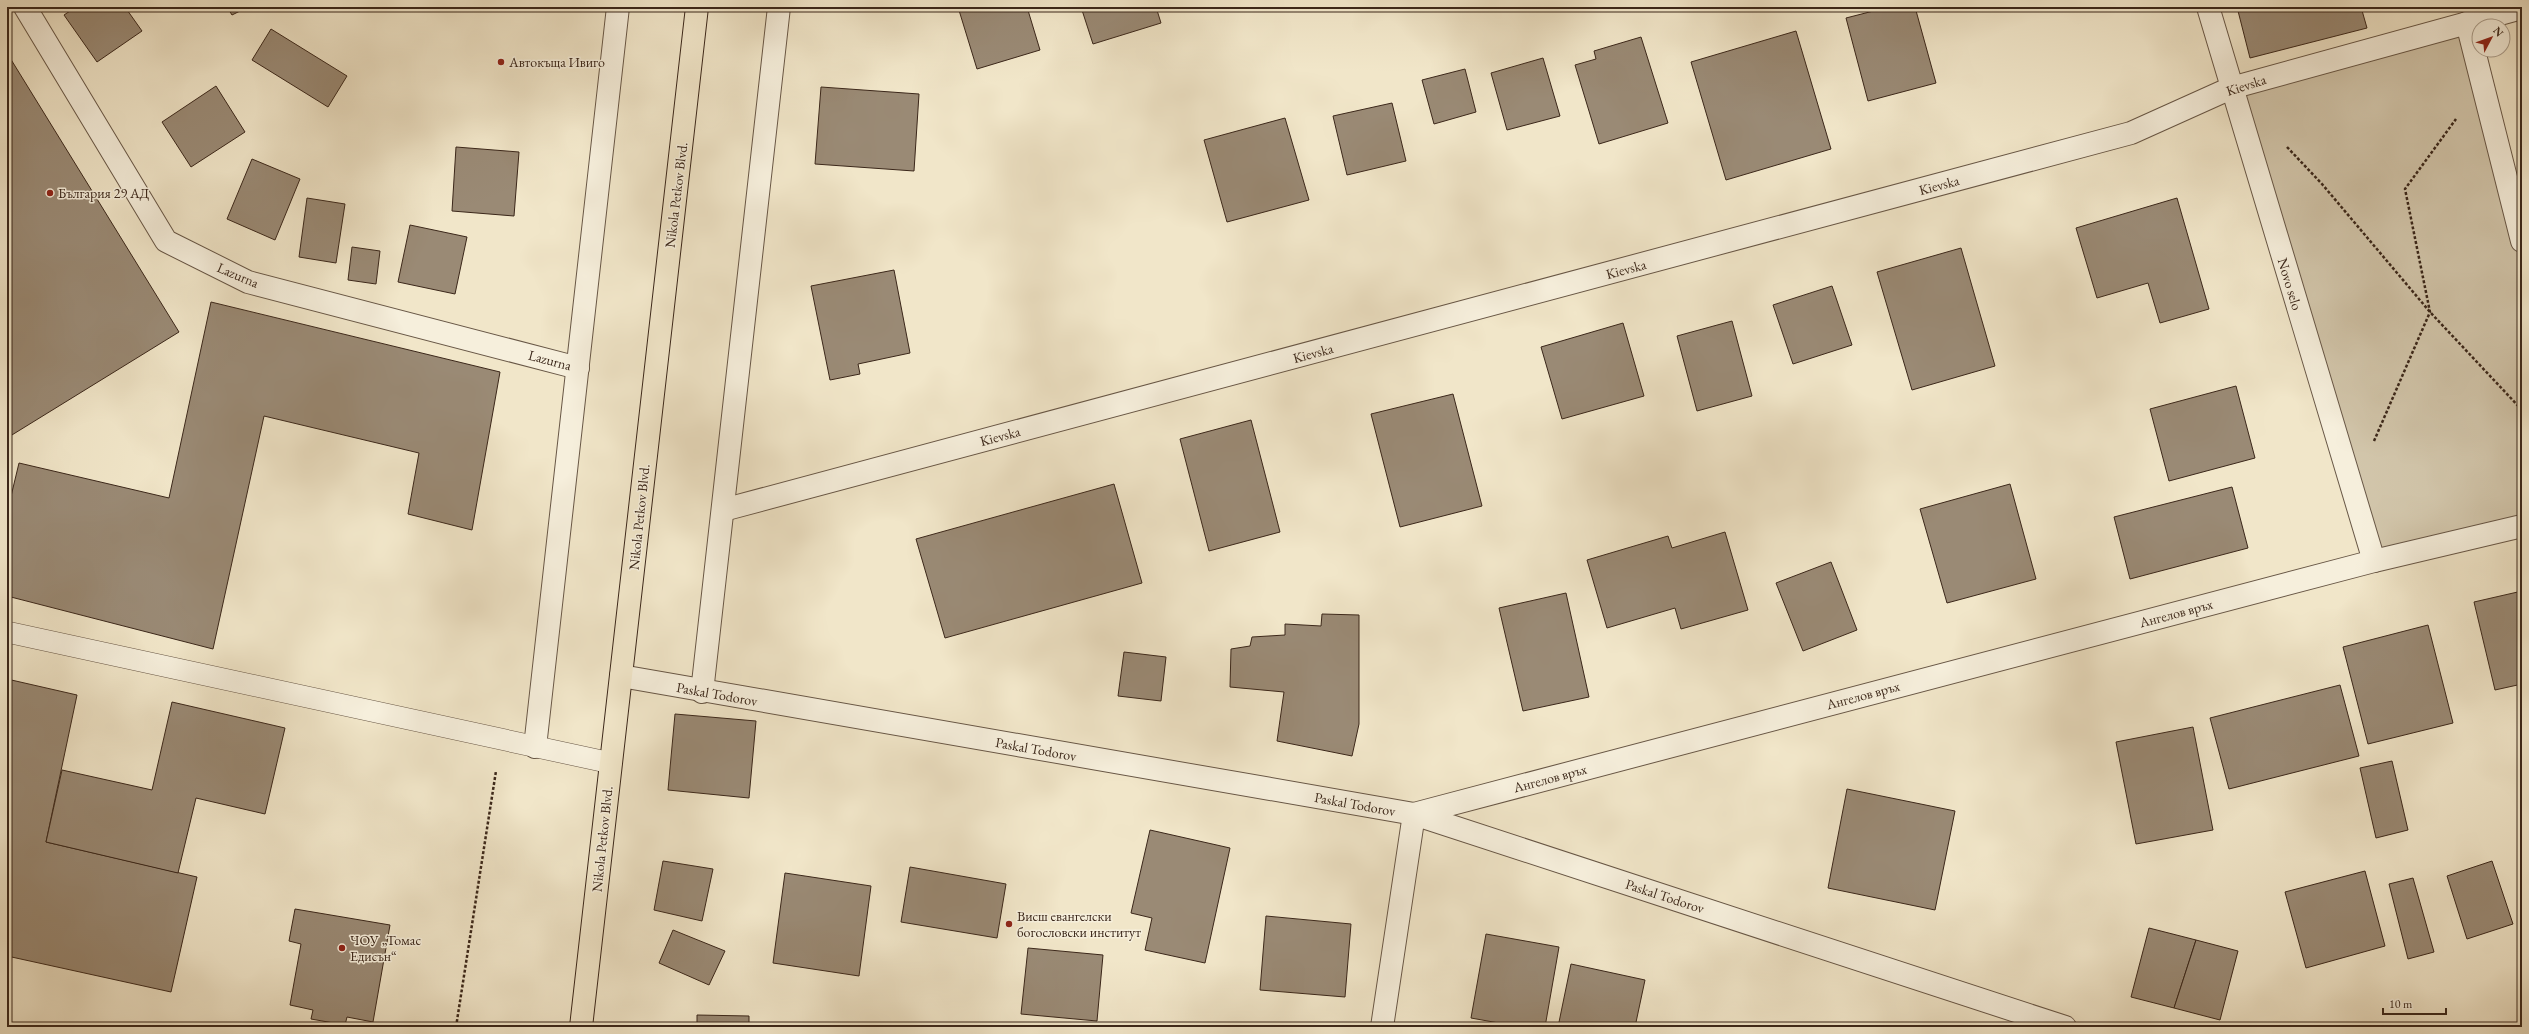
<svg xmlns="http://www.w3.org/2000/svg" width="2529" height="1034" viewBox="0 0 2529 1034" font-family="'EB Garamond',serif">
	<rect width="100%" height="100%" fill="#f1e6c9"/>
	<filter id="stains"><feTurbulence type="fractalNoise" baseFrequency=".005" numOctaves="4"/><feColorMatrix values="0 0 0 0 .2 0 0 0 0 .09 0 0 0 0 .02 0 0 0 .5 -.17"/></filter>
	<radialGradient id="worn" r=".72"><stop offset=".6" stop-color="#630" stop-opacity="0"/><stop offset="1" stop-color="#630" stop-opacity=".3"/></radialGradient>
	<path fill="#d2c6ab" stroke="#867662" d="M2467 23 2522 241V526L2374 561 2231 88Z"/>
	<g fill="#9a8a75" stroke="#3b271a">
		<path d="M76 7H125L142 31 97 62 64 15Z"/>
		<path d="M227 7H248L232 15Z"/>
		<path d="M958 7H1027L1040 50 977 69Z"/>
		<path d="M1081 7H1156L1161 23 1093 44Z"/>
		<path d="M1889 7H1915L1936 83 1868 101 1846 18Z"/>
		<path d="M2237 7H2361L2367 28 2250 58Z"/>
		<path d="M271 29 347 76 328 107 252 60Z"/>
		<path d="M1796 31 1831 149 1726 180 1691 62Z"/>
		<path d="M1641 37 1668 123 1599 144 1575 65 1596 59 1594 51Z"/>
		<path d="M7 53 179 332 7 438Z"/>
		<path d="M1543 58 1560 116 1507 130 1491 73Z"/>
		<path d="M1465 69 1476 112 1434 124 1422 80Z"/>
		<path d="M216 86 245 132 191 167 162 122Z"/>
		<path d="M821 87 919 94 914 171 815 164Z"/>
		<path d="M1392 103 1406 161 1347 175 1333 116Z"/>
		<path d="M1285 118 1309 200 1227 222 1204 140Z"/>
		<path d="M456 147 519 152 514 216 452 211Z"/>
		<path d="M252 159 300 179 275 240 227 219Z"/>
		<path d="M307 198 345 204 336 263 299 257Z"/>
		<path d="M2177 198 2209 309 2160 323 2148 283 2097 298 2076 228Z"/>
		<path d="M410 225 467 237 455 294 398 282Z"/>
		<path d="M352 247 380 251 376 284 348 280Z"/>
		<path d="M1961 248 1995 366 1912 390 1877 272Z"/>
		<path d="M894 270 910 353 858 364 860 374 830 380 811 286Z"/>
		<path d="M1832 286 1852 345 1793 364 1773 305Z"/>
		<path d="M211 302 500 372 472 530 408 514 419 453 264 416 213 649 7 596V513L19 463 169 498Z"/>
		<path d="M1732 321 1752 396 1697 411 1677 336Z"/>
		<path d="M1623 323 1644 396 1562 419 1541 347Z"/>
		<path d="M2236 386 2255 458 2169 481 2150 409Z"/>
		<path d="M1453 394 1482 506 1400 527 1371 414Z"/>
		<path d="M1251 420 1280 532 1209 551 1180 439Z"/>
		<path d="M1114 484 1142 583 945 638 916 539Z"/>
		<path d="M2010 484 2036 579 1947 603 1920 509Z"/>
		<path d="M2232 487 2248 548 2130 579 2114 517Z"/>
		<path d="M1725 532 1748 610 1681 629 1675 608 1607 628 1587 560 1668 536 1672 548Z"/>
		<path d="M1831 562 1857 630 1803 651 1776 583Z"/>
		<path d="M2522 591V684L2495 690 2474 602Z"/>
		<path d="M1566 593 1589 697 1523 711 1499 608Z"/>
		<path d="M1322 614 1359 615V724L1352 756 1277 741 1284 692 1230 687 1231 649 1250 646 1252 637 1285 635V624L1321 626Z"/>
		<path d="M2428 625 2453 723 2368 744 2343 647Z"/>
		<path d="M1124 652 1166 657 1161 701 1118 696Z"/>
		<path d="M7 679 77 695 46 842 197 877 171 992 7 956Z"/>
		<path d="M2340 685 2359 756 2229 789 2210 718Z"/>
		<path d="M172 702 285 728 265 814 196 798 178 873 46 842 62 770 152 790Z"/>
		<path d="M675 714 756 721 749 798 668 790Z"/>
		<path d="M2193 727 2213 830 2136 844 2116 742Z"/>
		<path d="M2392 761 2408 830 2376 838 2360 768Z"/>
		<path d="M1847 789 1955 811 1935 910 1828 888Z"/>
		<path d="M1150 830 1230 848 1205 963 1145 950 1152 918 1131 913Z"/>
		<path d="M663 861 713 869 702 921 654 910Z"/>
		<path d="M2492 861 2513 924 2467 939 2447 876Z"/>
		<path d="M910 867 1006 884 997 938 901 922Z"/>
		<path d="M2365 871 2385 946 2306 968 2285 892Z"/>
		<path d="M785 873 871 886 859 976 773 963Z"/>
		<path d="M2413 878 2434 952 2408 959 2389 884Z"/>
		<path d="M295 909 390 925 373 1022 347 1017 345 1025 311 1019 313 1010 290 1005 301 944 289 941Z"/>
		<path d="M1266 916 1351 924 1345 997 1260 990Z"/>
		<path d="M2149 928 2196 940 2174 1008 2131 997Z"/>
		<path d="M673 930 725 951 709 985 659 963Z"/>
		<path d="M1486 934 1559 947 1545 1027H1521L1471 1018Z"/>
		<path d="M2196 940 2238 951 2220 1020 2174 1008Z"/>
		<path d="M1028 948 1103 955 1097 1021 1021 1014Z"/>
		<path d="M1571 964 1645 980 1635 1027H1558Z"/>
		<path d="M697 1015 749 1016V1027H697Z"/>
	</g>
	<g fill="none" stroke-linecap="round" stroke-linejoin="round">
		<defs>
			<path id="lane" d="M7 632 611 763"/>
			<g id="street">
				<path d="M25 7 166 241 248 282 578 368"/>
				<path d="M2208 7 2374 561"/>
				<path d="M2467 23 2522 241"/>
				<path d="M723 510 2131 133 2231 88 2522 8"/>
				<path d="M621 676 1414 814 2065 1027"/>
				<path d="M702 692 779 7"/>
				<path d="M535 747 618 7"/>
				<path d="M1382 1027 1414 814 2374 561 2522 526"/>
			</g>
			<path id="highway" d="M581 1027 697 7"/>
		</defs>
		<use href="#lane" stroke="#685746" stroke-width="22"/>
		<use href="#street" stroke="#685746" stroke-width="24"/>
		<use href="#highway" stroke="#3b271a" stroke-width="24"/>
		<g stroke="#3b271a" stroke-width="2.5" stroke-dasharray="3 2" stroke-linecap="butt">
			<path d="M2287 147 2322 184 2430 312 2522 410"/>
			<path d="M2374 441 2430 312 2405 189 2456 119"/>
			<path d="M456 1027 496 771"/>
		</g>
		<use href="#lane" stroke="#f6efdc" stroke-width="21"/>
		<use href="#street" stroke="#f6efdc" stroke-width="22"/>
		<use href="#highway" stroke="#f1e6c9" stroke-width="22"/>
	</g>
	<g fill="#8f2418" stroke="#f6efdc" stroke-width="1.5">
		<circle cx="501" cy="62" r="4"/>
		<circle cx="50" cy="193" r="4"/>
		<circle cx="1009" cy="924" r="4"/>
		<circle cx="342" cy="948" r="4"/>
	</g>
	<g text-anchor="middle" stroke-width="3" stroke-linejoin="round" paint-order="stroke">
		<g font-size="14" fill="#3b271a" stroke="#f6efdc" text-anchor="start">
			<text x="509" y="67">Автокъща Ивиго</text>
			<text x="58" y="198">България 29 АД</text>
			<text x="1017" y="921">Висш евангелски<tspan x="1017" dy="16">богословски институт</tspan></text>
			<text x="350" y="945">ЧОУ „Томас<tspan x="350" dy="16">Едисън“</tspan></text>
		</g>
		<g font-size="14" fill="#3b271a" stroke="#f6efdc">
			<text transform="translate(2246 85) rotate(-18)" y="5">Kievska</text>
			<text transform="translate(1939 185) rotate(-15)" y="5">Kievska</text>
			<text transform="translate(676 195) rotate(-83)" y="5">Nikola Petkov Blvd.</text>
			<text transform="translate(1626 269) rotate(-15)" y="5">Kievska</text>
			<text transform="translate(238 275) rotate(23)" y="5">Lazurna</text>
			<text transform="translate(2290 284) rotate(73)" y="5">Novo selo</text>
			<text transform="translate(1313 353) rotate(-15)" y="5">Kievska</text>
			<text transform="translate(550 360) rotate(15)" y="5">Lazurna</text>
			<text transform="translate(1000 436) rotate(-15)" y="5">Kievska</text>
			<text transform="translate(639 517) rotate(-84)" y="5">Nikola Petkov Blvd.</text>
			<text transform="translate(2176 613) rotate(-15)" y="5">Ангелов връх</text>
			<text transform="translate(717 694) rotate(10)" y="5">Paskal Todorov</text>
			<text transform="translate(1863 695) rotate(-15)" y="5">Ангелов връх</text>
			<text transform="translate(1036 749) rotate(10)" y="5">Paskal Todorov</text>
			<text transform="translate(1550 778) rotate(-15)" y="5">Ангелов връх</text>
			<text transform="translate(1355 804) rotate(10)" y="5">Paskal Todorov</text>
			<text transform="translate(602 839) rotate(-84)" y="5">Nikola Petkov Blvd.</text>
			<text transform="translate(1665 896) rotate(18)" y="5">Paskal Todorov</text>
		</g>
	</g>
	<rect width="2529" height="1034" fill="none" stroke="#f1e6c9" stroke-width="24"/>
	<rect x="8" y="8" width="2513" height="1018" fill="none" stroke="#3b271a" stroke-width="2"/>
	<rect x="12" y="12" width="2505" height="1010" fill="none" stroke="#3b271a"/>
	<g transform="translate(2491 38) rotate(49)"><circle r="19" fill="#f6efdc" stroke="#ab9f8e"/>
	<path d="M0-3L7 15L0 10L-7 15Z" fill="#8f2418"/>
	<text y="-6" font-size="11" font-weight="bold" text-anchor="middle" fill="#3b271a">N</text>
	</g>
	<path d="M2383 1008v6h63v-6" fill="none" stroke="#3b271a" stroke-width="2"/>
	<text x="2389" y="1008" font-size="12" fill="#3b271a" stroke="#f6efdc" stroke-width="3" paint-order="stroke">10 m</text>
	<rect width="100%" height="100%" filter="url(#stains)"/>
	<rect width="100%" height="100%" fill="url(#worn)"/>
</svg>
